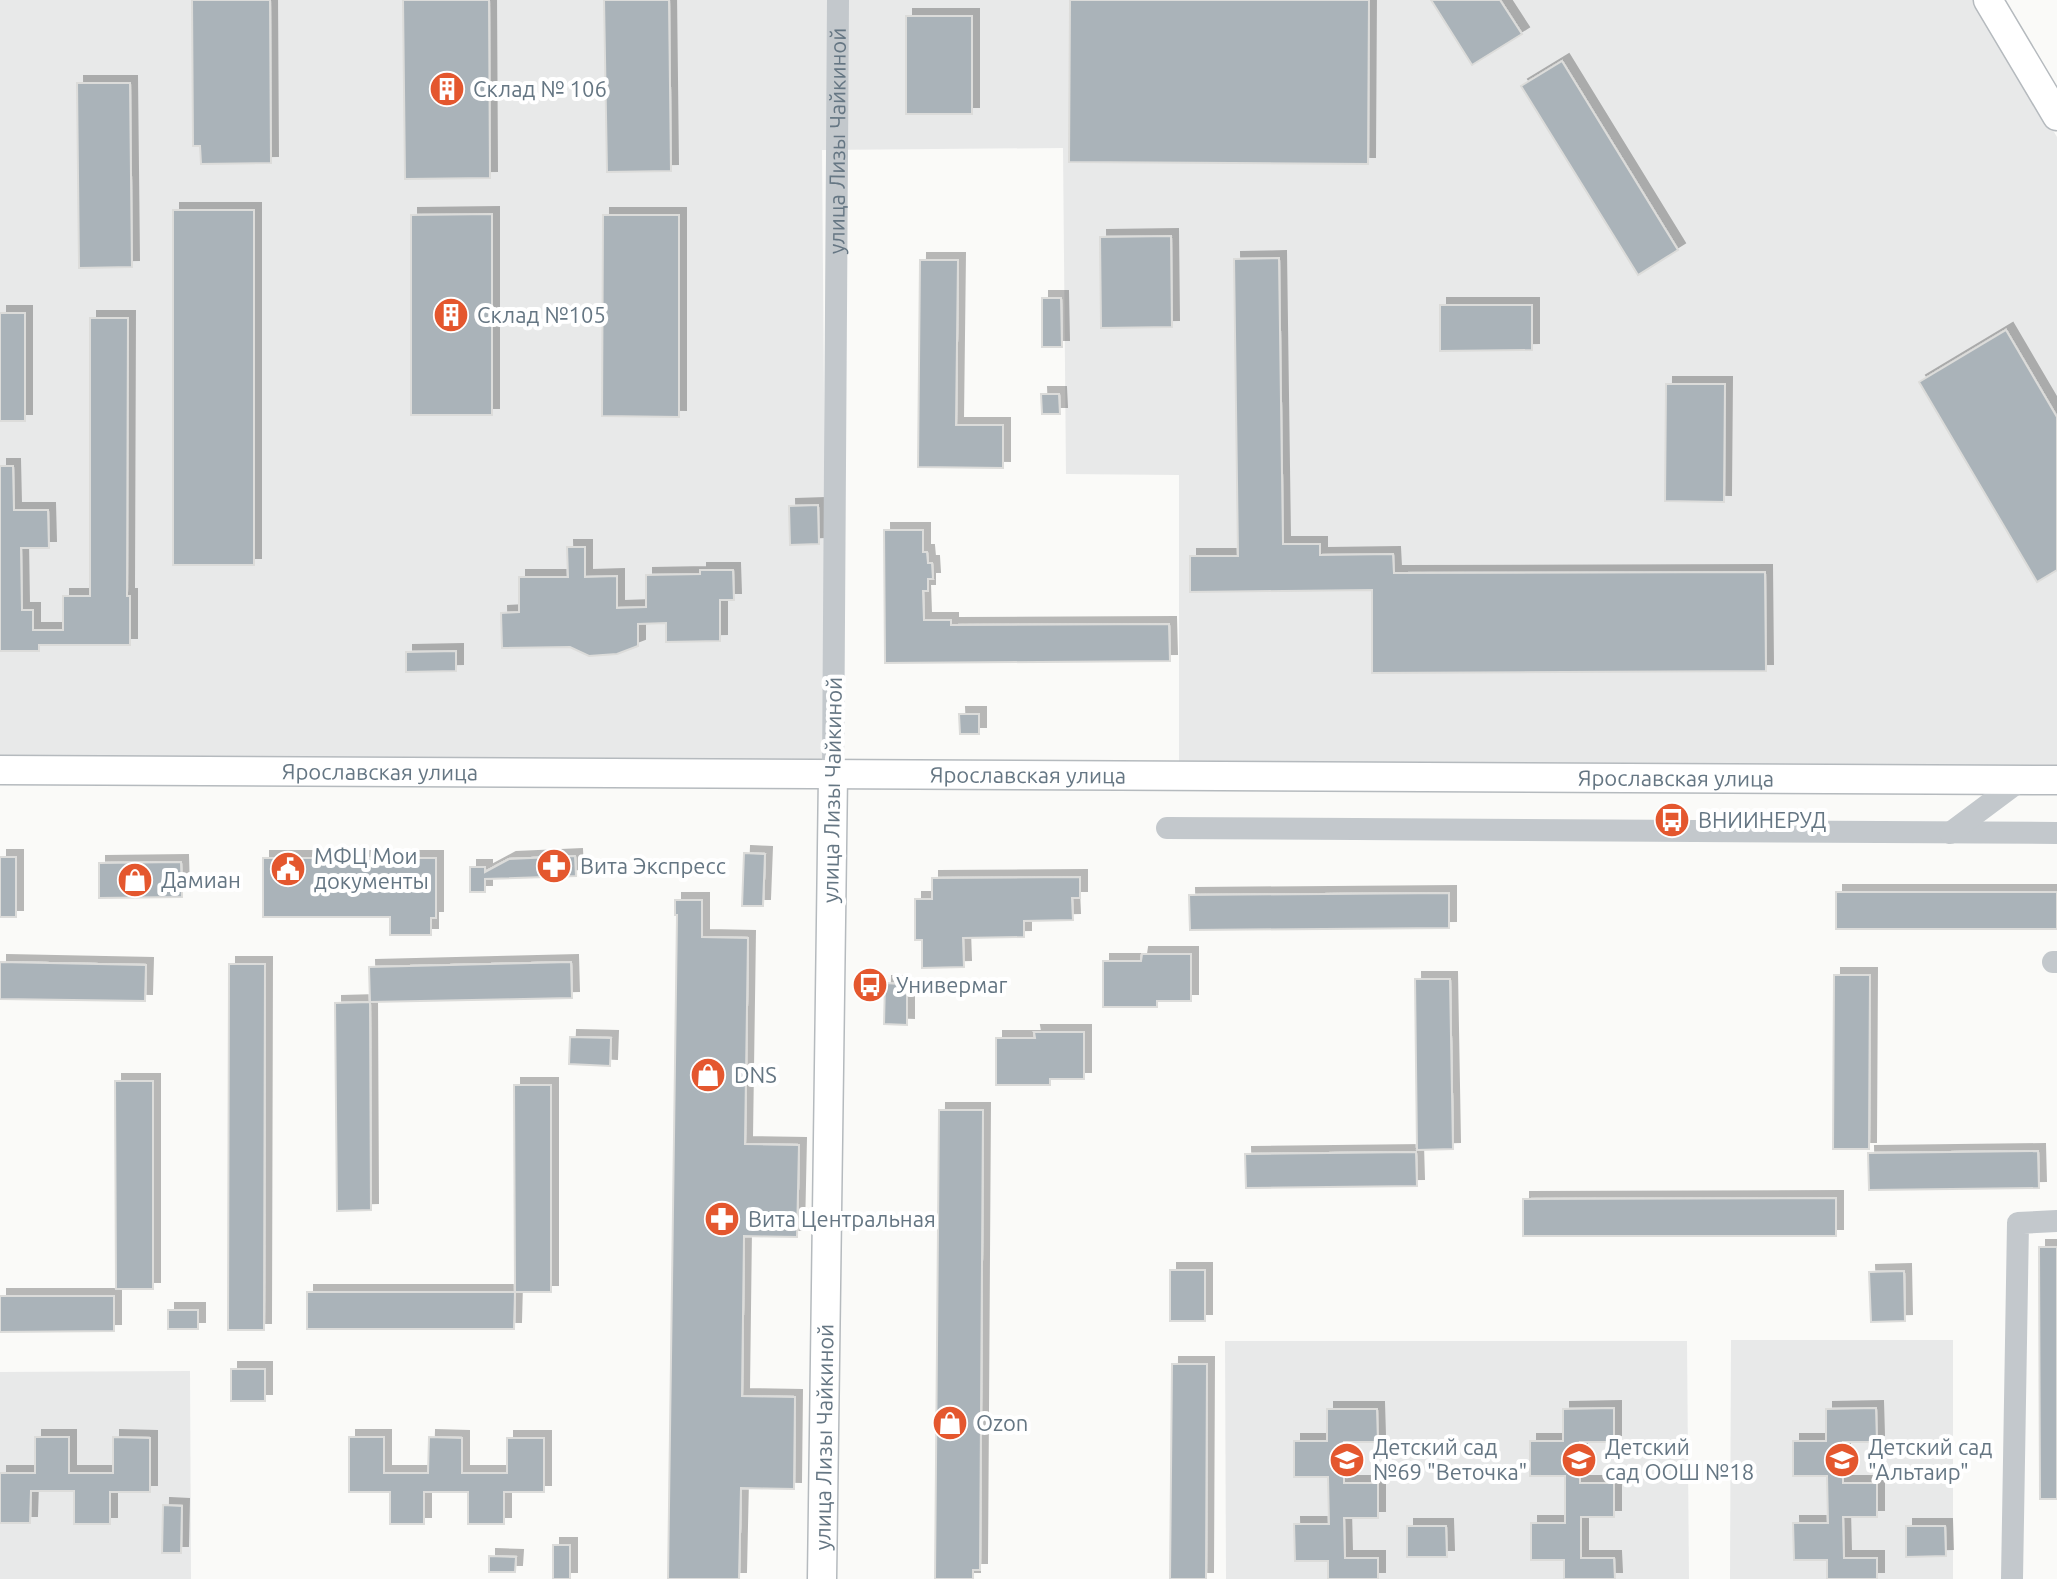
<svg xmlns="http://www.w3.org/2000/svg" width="2057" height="1579" viewBox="0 0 2057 1579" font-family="Ubuntu,sans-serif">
	<defs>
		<filter id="shadow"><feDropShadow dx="7" dy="-7" stdDeviation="0" flood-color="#0004"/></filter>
	</defs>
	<rect width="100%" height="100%" fill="#fafaf8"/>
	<g fill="#e8e9e9">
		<path d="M0 0H1975L2057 137V773L1179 768V475L1066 474 1063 148 822 150 827 767 0 759Z"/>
		<path d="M1731 1340H1953V1579H1730Z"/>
		<path d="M1225 1341H1687L1689 1579H1226Z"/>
		<path d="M190 1371 191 1579H0V1372Z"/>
	</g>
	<g fill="#aab3b9" stroke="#dcdcda" stroke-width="2" filter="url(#shadow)">
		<path d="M192 0H270L271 163 201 164 200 146H193Z"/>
		<path d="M403 0H489L490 178 405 179Z"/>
		<path d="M604 0H669L671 171 607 172Z"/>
		<path d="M1070 0H1369L1368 164 1069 162Z"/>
		<path d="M1431 0H1500L1522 34 1472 65Z"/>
		<rect x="906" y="16" width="66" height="98"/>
		<path d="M1562 61 1678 250 1638 275 1521 86Z"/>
		<path d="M77 83H130L132 267 79 268Z"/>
		<rect x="173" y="210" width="81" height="355"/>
		<path d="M492 214V415H411V215Z"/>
		<path d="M603 215H679V417L602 416Z"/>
		<path d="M1171 236 1172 327 1101 328 1100 237Z"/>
		<path d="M1279 258 1283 544H1320V555L1393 554 1394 573 1765 572 1766 671 1372 673V590L1190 592V556H1238L1234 259Z"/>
		<path d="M920 260H958L956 425H1003V468L918 467Z"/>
		<path d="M1042 298H1061L1062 347H1042Z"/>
		<path d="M1440 305H1532V350L1440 351Z"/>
		<rect x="0" y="313" width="25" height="108"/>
		<path d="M90 318H128L127 596H130V645H39V651H0V466H13L14 510H48L49 548H21L22 610H33V630H63V596H90Z"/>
		<path d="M2006 330 2057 417V570L2037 582 1919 382Z"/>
		<path d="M1666 384H1725L1724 502 1665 501Z"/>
		<path d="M1041 394H1059L1060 414H1042Z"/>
		<path d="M818 505 819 544 790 545 789 506Z"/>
		<path d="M884 530H923V552H927L928 563H932L933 579H928V591H923L924 620H951V625L1169 624 1170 661 885 663Z"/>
		<path d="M567 547H585V577L617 576V608L646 607V575L700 574V570H733L734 600H720V641L666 642V623L638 624V646L617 654 589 656 570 647 502 648 501 613 519 612V577H568Z"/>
		<path d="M456 651V671L406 672V652Z"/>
		<path d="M959 714H979V734H960Z"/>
		<path d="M744 853 765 854 763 906H742Z"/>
		<path d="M575 856 576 876 485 879V892H470V867H485V872L509 859Z"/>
		<rect x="0" y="857" width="16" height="60"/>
		<path d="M263 858H436V918H431V935H390V917H263Z"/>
		<path d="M181 862 182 897 99 898V863Z"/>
		<path d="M1080 877V898H1072L1073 920 1024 921V937L963 938 964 967 922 968V940H915V899H932V878Z"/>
		<rect x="1836" y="892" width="221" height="37"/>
		<path d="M1449 893V928L1190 930 1189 895Z"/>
		<path d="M675 900H702V937L748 938 745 1144 799 1145 797 1237 744 1236 742 1396 795 1397 794 1489 741 1488 739 1579H668L677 915H675Z"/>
		<path d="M1142 954H1191V1001H1157V1007H1103V961H1141Z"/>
		<path d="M0 962 146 965 145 1001 0 999Z"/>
		<path d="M571 962 572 998 370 1002 369 967Z"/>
		<path d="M229 964H265L264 1330H228Z"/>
		<path d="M1834 975H1870L1869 1149H1833Z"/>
		<path d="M1415 979H1450L1453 1149 1417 1150Z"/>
		<path d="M885 983 900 984 907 995V1025L884 1024Z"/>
		<path d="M370 1002 371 1210 337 1211 335 1003Z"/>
		<path d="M1034 1032H1084V1079H1050V1085H996V1038H1035Z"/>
		<path d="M570 1037 611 1038 610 1066 569 1064Z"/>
		<path d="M115 1081H153V1289H116Z"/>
		<path d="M514 1085H551V1292H515Z"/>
		<path d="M939 1110H983L980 1570H973V1579H935Z"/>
		<path d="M2038 1151 2039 1188 1869 1190 1868 1153Z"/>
		<path d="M1416 1152 1417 1186 1246 1188 1245 1154Z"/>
		<path d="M1836 1198V1236H1523V1199Z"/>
		<path d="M2039 1247H2057V1499H2040Z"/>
		<rect x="1170" y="1270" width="35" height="51"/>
		<path d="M1904 1271 1905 1321 1871 1322 1869 1272Z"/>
		<path d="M307 1292H515L514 1329H307Z"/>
		<path d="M0 1296H114V1331L0 1332Z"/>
		<rect x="168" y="1310" width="30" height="19"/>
		<path d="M1172 1364H1207L1206 1579H1170Z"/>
		<rect x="231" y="1369" width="34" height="32"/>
		<path d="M1614 1408V1442H1580V1483H1614V1517H1581V1558H1614L1615 1579H1564V1560H1531V1523H1565V1476H1530V1441H1563V1409Z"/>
		<path d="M1876 1408 1877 1442H1843V1483H1877V1517H1843L1844 1558H1877V1579H1827V1560H1794L1793 1523H1828L1827 1476H1793V1441H1826V1409Z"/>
		<path d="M1327 1409H1377L1378 1442H1344V1483H1378V1518H1344L1345 1558H1378V1579H1328V1561H1295L1294 1524H1329L1328 1477H1294V1441H1327Z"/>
		<path d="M35 1437H69V1473H113V1437L150 1438V1492H110V1524H74V1491H31L30 1523H0V1473H35Z"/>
		<path d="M349 1437H384V1473H428L429 1437 462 1438V1473H507V1438H544V1492H504V1524H468V1492H424V1524H390V1492H349Z"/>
		<path d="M163 1505 182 1506 181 1553H162Z"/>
		<path d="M1407 1526H1446L1447 1557H1407Z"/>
		<path d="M1906 1526H1945L1946 1556 1906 1557Z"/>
		<rect x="553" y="1545" width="17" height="34"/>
		<path d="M489 1556 516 1557 515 1572H489Z"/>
	</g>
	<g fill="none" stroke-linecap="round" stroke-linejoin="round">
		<defs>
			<g id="major">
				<path d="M1988 0 2057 116"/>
				<path id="s2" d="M0 770 2057 780"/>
				<path id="s3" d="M822 1579 833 775"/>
			</g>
		</defs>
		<use href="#major" stroke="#b5babe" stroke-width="31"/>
		<g stroke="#c3c8cc" stroke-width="22">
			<path id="s1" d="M833 775 838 0"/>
			<path d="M1167 828 2057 833"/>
			<path d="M1950 833 2021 780"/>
			<path d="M2053 962H2057"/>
			<path d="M2012 1579 2018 1223 2057 1221"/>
		</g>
		<use href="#major" stroke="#fff" stroke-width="28"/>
	</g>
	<defs>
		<symbol id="building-disc" viewBox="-11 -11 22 22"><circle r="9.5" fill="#e4572e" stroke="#fff"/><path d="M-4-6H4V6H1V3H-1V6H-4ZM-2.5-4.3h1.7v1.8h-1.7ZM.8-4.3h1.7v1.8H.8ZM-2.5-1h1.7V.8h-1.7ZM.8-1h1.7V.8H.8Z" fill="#fff"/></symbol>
		<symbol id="bus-disc" viewBox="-11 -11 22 22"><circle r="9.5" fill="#e4572e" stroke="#fff"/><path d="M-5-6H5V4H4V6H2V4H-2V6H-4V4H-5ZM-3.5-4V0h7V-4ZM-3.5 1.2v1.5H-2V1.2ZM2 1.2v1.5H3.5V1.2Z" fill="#fff"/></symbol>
		<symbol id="pharmacy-disc" viewBox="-11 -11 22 22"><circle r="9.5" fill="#e4572e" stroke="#fff"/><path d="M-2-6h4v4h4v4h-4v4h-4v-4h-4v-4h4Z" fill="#fff"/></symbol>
		<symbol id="civic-disc" viewBox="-11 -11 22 22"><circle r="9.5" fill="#e4572e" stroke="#fff"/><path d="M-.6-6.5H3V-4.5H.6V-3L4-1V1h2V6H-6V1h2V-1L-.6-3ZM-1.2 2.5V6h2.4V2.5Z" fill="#fff"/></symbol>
		<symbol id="shop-disc" viewBox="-11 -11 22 22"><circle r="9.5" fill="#e4572e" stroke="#fff"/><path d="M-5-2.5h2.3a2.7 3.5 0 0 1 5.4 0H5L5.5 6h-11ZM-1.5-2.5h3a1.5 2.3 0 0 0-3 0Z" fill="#fff"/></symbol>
		<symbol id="school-disc" viewBox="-11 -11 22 22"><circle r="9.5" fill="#e4572e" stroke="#fff"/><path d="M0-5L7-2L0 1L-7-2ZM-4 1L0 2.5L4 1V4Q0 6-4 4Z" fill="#fff"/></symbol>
	</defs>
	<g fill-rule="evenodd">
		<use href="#building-disc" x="427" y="69" width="40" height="40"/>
		<use href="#building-disc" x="431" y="295" width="40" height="40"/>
		<use href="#bus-disc" x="1652" y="800" width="40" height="40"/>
		<use href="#pharmacy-disc" x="534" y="846" width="40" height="40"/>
		<use href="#civic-disc" x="268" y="849" width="40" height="40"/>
		<use href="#shop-disc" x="115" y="860" width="40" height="40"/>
		<use href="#bus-disc" x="850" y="965" width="40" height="40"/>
		<use href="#shop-disc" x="688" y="1055" width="40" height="40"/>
		<use href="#pharmacy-disc" x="702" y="1199" width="40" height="40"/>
		<use href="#shop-disc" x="930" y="1403" width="40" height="40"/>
		<use href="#school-disc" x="1327" y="1440" width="40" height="40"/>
		<use href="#school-disc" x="1559" y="1440" width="40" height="40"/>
		<use href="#school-disc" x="1822" y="1440" width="40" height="40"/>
	</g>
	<g text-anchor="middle" stroke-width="8" stroke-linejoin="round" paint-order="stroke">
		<g font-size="22" fill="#657683" stroke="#fff" text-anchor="start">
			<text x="473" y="97">Склад № 106</text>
			<text x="477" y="323">Склад №105</text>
			<text x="1698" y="828">ВНИИНЕРУД</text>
			<text x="314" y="864">МФЦ Мои<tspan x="314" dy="25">документы</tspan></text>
			<text x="580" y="874">Вита Экспресс</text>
			<text x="161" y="888">Дамиан</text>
			<text x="896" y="993">Универмаг</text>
			<text x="734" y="1083">DNS</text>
			<text x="748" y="1227">Вита Центральная</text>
			<text x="976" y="1431">Ozon</text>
			<text x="1373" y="1455">Детский сад<tspan x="1373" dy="25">№69 "Веточка"</tspan></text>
			<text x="1605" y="1455">Детский<tspan x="1605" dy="25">сад ООШ №18</tspan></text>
			<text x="1868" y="1455">Детский сад<tspan x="1868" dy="25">"Альтаир"</tspan></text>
		</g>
		<g font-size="22" fill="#657683" stroke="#fff">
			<text dy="8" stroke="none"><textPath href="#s1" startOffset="634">улица Лизы Чайкиной</textPath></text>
			<text dy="8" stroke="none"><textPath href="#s2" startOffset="380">Ярославская улица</textPath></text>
			<text dy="8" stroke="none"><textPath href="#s2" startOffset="1028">Ярославская улица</textPath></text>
			<text dy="8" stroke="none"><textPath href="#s2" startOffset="1676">Ярославская улица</textPath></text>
			<text transform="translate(832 790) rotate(-89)" y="8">улица Лизы Чайкиной</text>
			<text dy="8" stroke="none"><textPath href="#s3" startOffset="142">улица Лизы Чайкиной</textPath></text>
		</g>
	</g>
</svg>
